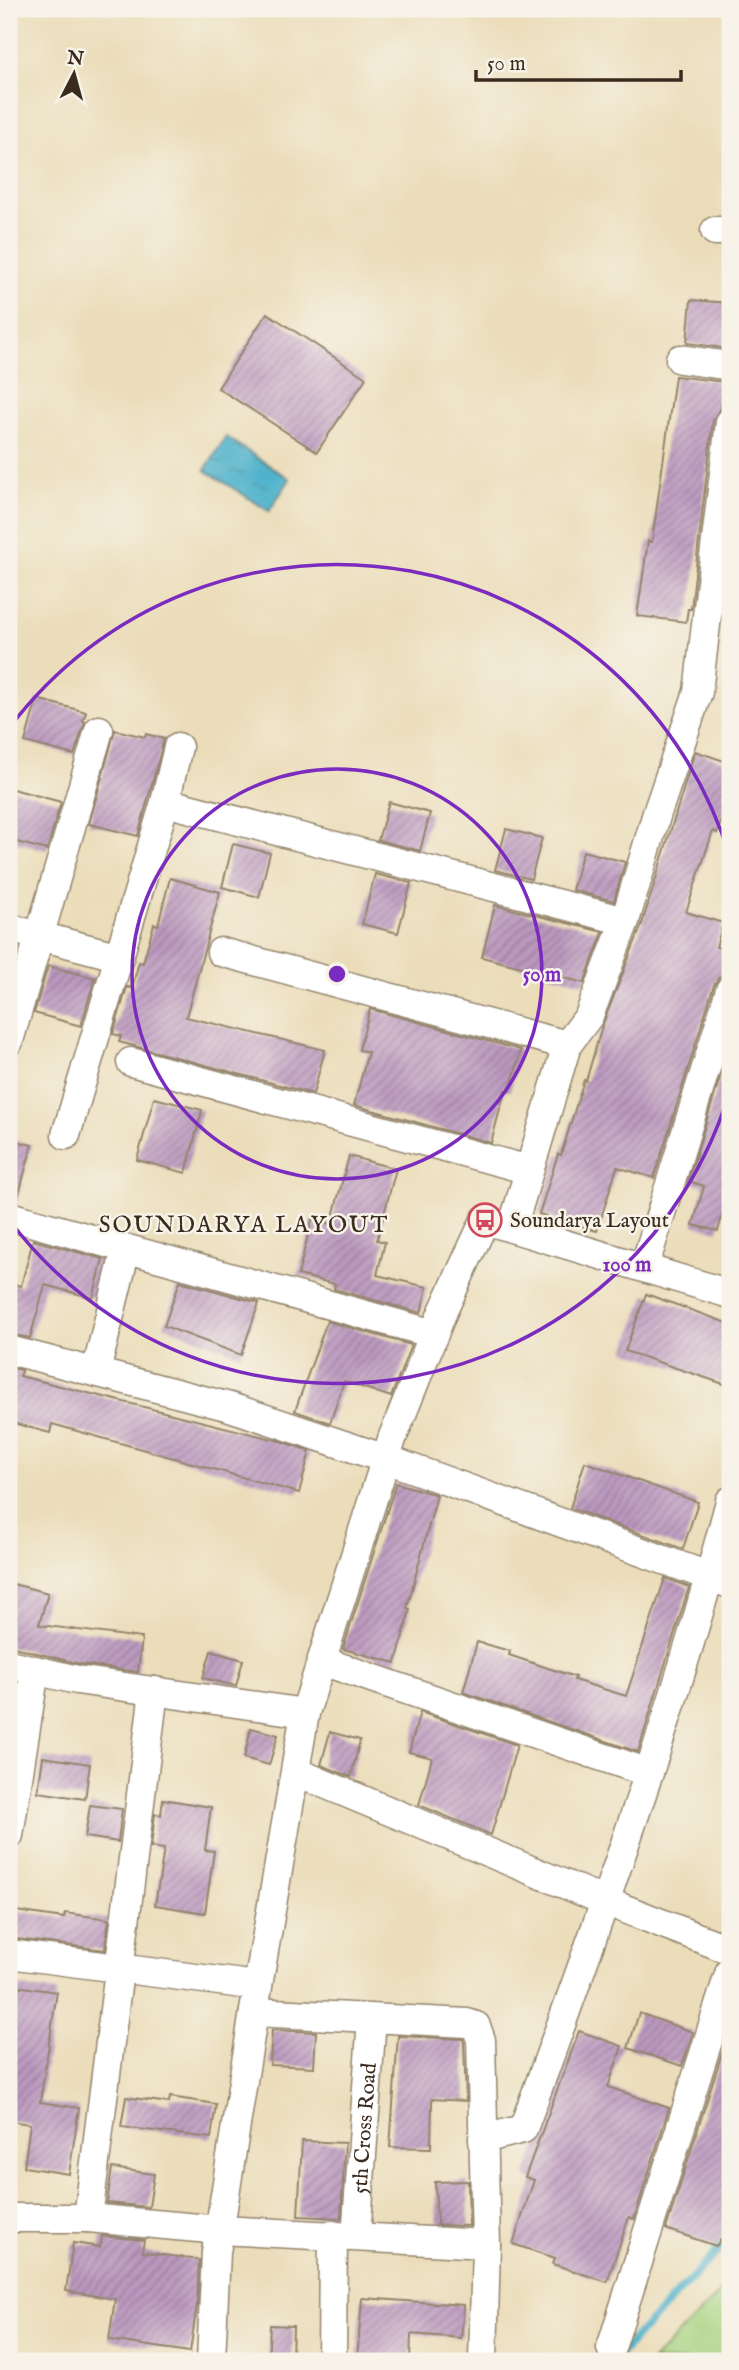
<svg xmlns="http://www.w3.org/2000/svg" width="739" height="2370" viewBox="0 0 739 2370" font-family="'IM FELL English',serif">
	<defs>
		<pattern id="water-ripples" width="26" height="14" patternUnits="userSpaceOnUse" patternTransform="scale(1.75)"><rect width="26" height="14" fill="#4cb1cb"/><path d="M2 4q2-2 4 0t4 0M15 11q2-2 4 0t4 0" fill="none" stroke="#4090a4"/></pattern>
		<pattern id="building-hatch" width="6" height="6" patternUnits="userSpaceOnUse" patternTransform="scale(1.75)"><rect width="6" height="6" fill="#bb98bf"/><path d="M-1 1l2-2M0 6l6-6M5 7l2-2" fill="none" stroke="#997c9b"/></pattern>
	</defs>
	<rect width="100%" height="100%" fill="#f7f3e8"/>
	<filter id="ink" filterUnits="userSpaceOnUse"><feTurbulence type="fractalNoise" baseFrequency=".0143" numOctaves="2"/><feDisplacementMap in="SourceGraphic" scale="14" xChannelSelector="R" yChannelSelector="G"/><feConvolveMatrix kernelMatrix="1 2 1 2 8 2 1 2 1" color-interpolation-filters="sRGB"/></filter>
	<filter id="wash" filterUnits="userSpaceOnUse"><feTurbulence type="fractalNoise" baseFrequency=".00686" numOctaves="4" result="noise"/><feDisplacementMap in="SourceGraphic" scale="28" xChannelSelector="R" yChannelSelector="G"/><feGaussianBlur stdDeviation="1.57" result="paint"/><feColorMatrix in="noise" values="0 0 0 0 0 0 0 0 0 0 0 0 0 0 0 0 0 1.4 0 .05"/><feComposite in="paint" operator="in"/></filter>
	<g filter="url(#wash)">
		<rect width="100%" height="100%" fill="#ebddba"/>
		<path fill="#a6d380" stroke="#707e4f" stroke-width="2" d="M730 2282V2361H652Z"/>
		<path fill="url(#water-ripples)" stroke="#446e74" stroke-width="2" d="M226 437 290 479 269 511 205 470Z"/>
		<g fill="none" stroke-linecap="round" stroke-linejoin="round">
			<path stroke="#4cb1cb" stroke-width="8" d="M619 2355 730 2238"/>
		</g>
		<g id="blocks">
			<g fill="url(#building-hatch)">
				<path d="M691 300 730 303V349L687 343Z"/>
				<path d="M267 313 366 378 317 452 218 388Z"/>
				<path d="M675 376 725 382 721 408 713 420 691 609H688L686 622 637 616 648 541 652 542Z"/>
				<path d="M730 561V614L724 613Z"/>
				<path d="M37 699 86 712 83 721 85 722 74 755 25 742Z"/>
				<path d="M115 730 145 737 146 734 164 739 138 836 89 824Z"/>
				<path d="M695 751 730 763V774L724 794 730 796 717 833 713 831 686 912 723 923 716 947 730 949V974L719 977 714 985 654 1178 617 1167 597 1231 539 1214 558 1154 561 1155 584 1080 586 1081 602 1026 641 927Z"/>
				<path d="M9 788 61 802 47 850 9 840Z"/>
				<path d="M389 802 430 813 420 851 378 840Z"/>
				<path d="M506 829 542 838 531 879 495 870Z"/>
				<path d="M233 844 270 853 259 897 222 887Z"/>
				<path d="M583 851 625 862 614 901 572 890Z"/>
				<path d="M375 874 411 883 398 933 362 924Z"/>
				<path d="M170 878 220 892 186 1017 325 1050 313 1094 119 1042 121 1036 113 1034 127 987 132 988 139 962 143 963 154 924 158 925Z"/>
				<path d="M495 905 603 932 584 983 482 957Z"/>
				<path d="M48 966 95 978 81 1026 34 1013Z"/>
				<path d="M370 1009 521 1050 510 1091 505 1090 491 1143 354 1105 368 1052 359 1050Z"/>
				<path d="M730 1045V1171L723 1197 727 1198 718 1231 693 1225 704 1186 688 1181Z"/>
				<path d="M154 1098 202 1110 186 1173 137 1160Z"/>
				<path d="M9 1139 32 1145 17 1201 9 1200Z"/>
				<path d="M349 1156 396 1169 377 1240 385 1242 377 1275 427 1287 421 1313 334 1289 335 1284 298 1275 312 1219 331 1224Z"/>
				<path d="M33 1240 103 1259 93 1298 45 1285 30 1338 9 1334V1283L21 1286Z"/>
				<path d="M180 1281 259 1303 241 1355 164 1326Z"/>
				<path d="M646 1294 730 1324V1386L625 1351Z"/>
				<path d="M327 1321 411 1345 391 1397 344 1381 330 1423 295 1411Z"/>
				<path d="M9 1367 22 1370 20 1376 284 1442 310 1451 299 1493 52 1424 50 1433 9 1422Z"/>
				<path d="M585 1462 698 1502 683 1549 570 1508Z"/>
				<path d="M396 1483 437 1495 407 1608 410 1609 396 1663 343 1649Z"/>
				<path d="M665 1578 689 1587 638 1752 463 1692 477 1642 510 1651 509 1655 575 1677 574 1680 626 1696Z"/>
				<path d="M9 1583 48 1593 39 1625 142 1638 138 1672 80 1664 9 1646Z"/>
				<path d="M211 1651 243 1660 236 1686 203 1678Z"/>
				<path d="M420 1712 517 1745 491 1835 419 1805 432 1758 409 1752Z"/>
				<path d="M251 1728 278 1735 269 1765 244 1758Z"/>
				<path d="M330 1732 360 1740 351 1777 321 1765Z"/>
				<path d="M43 1757 90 1764 85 1799 38 1792Z"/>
				<path d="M163 1799 211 1807 205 1850 214 1851 205 1913 155 1905 164 1849 151 1847 155 1814 161 1815Z"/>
				<path d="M90 1805 122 1809 118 1842 85 1837Z"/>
				<path d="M9 1910 64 1918 65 1913 109 1919 105 1950 9 1938Z"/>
				<path d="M9 1985 57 1992 40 2102 79 2108 69 2174 24 2167 30 2124 9 2121Z"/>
				<path d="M639 2013 693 2032 682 2066 628 2048Z"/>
				<path d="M272 2030 316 2032 314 2067 270 2065Z"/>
				<path d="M579 2031 622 2046 608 2087 669 2108 634 2219 629 2217 607 2282 553 2264 555 2258 513 2244 534 2180 525 2177Z"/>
				<path d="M398 2036 463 2039 464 2043 466 2101 432 2099 431 2148 390 2147Z"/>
				<path d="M727 2037 730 2038V2227L716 2246 666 2229Z"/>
				<path d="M126 2097 169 2103 170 2097 216 2104 211 2138 121 2127Z"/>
				<path d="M302 2141 345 2143 341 2218 298 2216Z"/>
				<path d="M112 2168 154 2174 149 2207 107 2203Z"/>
				<path d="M468 2181 469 2226 437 2225 435 2182Z"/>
				<path d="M102 2236 144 2240 142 2252 199 2260 197 2305 190 2352 109 2340 115 2299 66 2291 73 2243 100 2247Z"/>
				<path d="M362 2298 464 2305 461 2338 411 2334 410 2361H357Z"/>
				<path d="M270 2325 293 2326 292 2361H268Z"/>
			</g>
		</g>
	</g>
	<g filter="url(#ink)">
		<use href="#blocks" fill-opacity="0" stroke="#93846c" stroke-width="2"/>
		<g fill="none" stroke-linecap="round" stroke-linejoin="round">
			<defs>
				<g id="minor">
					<path d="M715 231H730"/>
					<path d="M680 359 730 366"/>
					<path d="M165 802 178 747"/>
					<path d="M9 928 120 957"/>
					<path d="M221 952 567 1045"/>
					<path d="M9 1041 99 730"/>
					<path d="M131 1062 529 1170"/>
					<path d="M66 1135 165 802 625 921"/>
					<path d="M9 1216 434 1334"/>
					<path d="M512 1228 567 1045 589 1016 625 921 657 813 698 692 730 422"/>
					<path d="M644 1268 730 990"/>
					<path d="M9 1350 230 1407 386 1459 730 1584"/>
					<path d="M96 1372 126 1249"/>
					<path d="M322 1661 649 1773"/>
					<path d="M9 1664 77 1680 305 1713"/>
					<path d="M296 1772 607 1902 730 1950"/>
					<path d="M9 1835 35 1670"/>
					<path d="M9 1954 258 1986"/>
					<path d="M254 2012 467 2023 476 2026 481 2040 486 2244 483 2361"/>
					<path d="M483 2139 523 2129C599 1922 674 1714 730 1501"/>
					<path d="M9 2218H88L220 2230 486 2244"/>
					<path d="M88 2218 154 1691"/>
					<path id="s1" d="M356 2236 372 2019"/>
					<path d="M611 2348 730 1971"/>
					<path d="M211 2361 216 2252 258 1986 305 1713 392 1439 443 1311 485 1220 730 1294"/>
					<path d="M332 2361 333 2235"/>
				</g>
			</defs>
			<use href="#minor" stroke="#93846c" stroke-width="31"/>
			<use href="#minor" stroke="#fff" stroke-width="28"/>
		</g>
	</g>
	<g fill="none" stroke="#7b2cbf" stroke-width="3.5">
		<circle cx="337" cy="974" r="205"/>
		<path d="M730 1090A410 410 0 0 1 10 1221M10 727A410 410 0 0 1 730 858"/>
	</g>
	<defs>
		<symbol id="bus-ring" viewBox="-11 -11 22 22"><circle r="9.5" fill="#f7f3e8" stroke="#d1495b" stroke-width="1.5"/><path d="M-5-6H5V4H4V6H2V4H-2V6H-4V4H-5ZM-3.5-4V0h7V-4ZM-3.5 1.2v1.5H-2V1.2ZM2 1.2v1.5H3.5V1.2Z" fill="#d1495b"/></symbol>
	</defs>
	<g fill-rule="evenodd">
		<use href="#bus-ring" x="466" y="1201" width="38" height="38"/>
	</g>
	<g text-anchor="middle" stroke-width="5" stroke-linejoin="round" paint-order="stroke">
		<g font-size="21" fill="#3b2a1e" stroke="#f7f3e8" text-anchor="start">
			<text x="510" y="1227">Soundarya Layout</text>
		</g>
		<g font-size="21" fill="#3b2a1e" stroke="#f7f3e8">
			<text dy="7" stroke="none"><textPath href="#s1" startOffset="108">5th Cross Road</textPath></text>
		</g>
		<g font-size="23" letter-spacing="2" fill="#3b2a1e" stroke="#f7f3e8">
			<text x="244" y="1232">SOUNDARYA LAYOUT</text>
		</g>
	</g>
	<circle cx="337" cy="974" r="10" fill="#7b2cbf" stroke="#f7f3e8" stroke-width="3.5"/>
	<g font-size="21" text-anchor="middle" font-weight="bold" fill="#7b2cbf" stroke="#f7f3e8" stroke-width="5" stroke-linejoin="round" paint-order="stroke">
		<text x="542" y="981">50 m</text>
		<text x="627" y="1271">100 m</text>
	</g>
	<rect width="739" height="2370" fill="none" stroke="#f7f3e8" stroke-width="35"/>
	<g transform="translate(74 74) rotate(6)" stroke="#f7f3e8" stroke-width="5" paint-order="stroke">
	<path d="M0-5L12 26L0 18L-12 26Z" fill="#3b2a1e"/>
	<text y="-10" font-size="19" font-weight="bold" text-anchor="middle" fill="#3b2a1e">N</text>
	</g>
	<path d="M476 70v10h205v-10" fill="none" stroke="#3b2a1e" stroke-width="3.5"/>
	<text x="487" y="70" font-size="21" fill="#3b2a1e" stroke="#f7f3e8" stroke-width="5" paint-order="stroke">50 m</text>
</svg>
